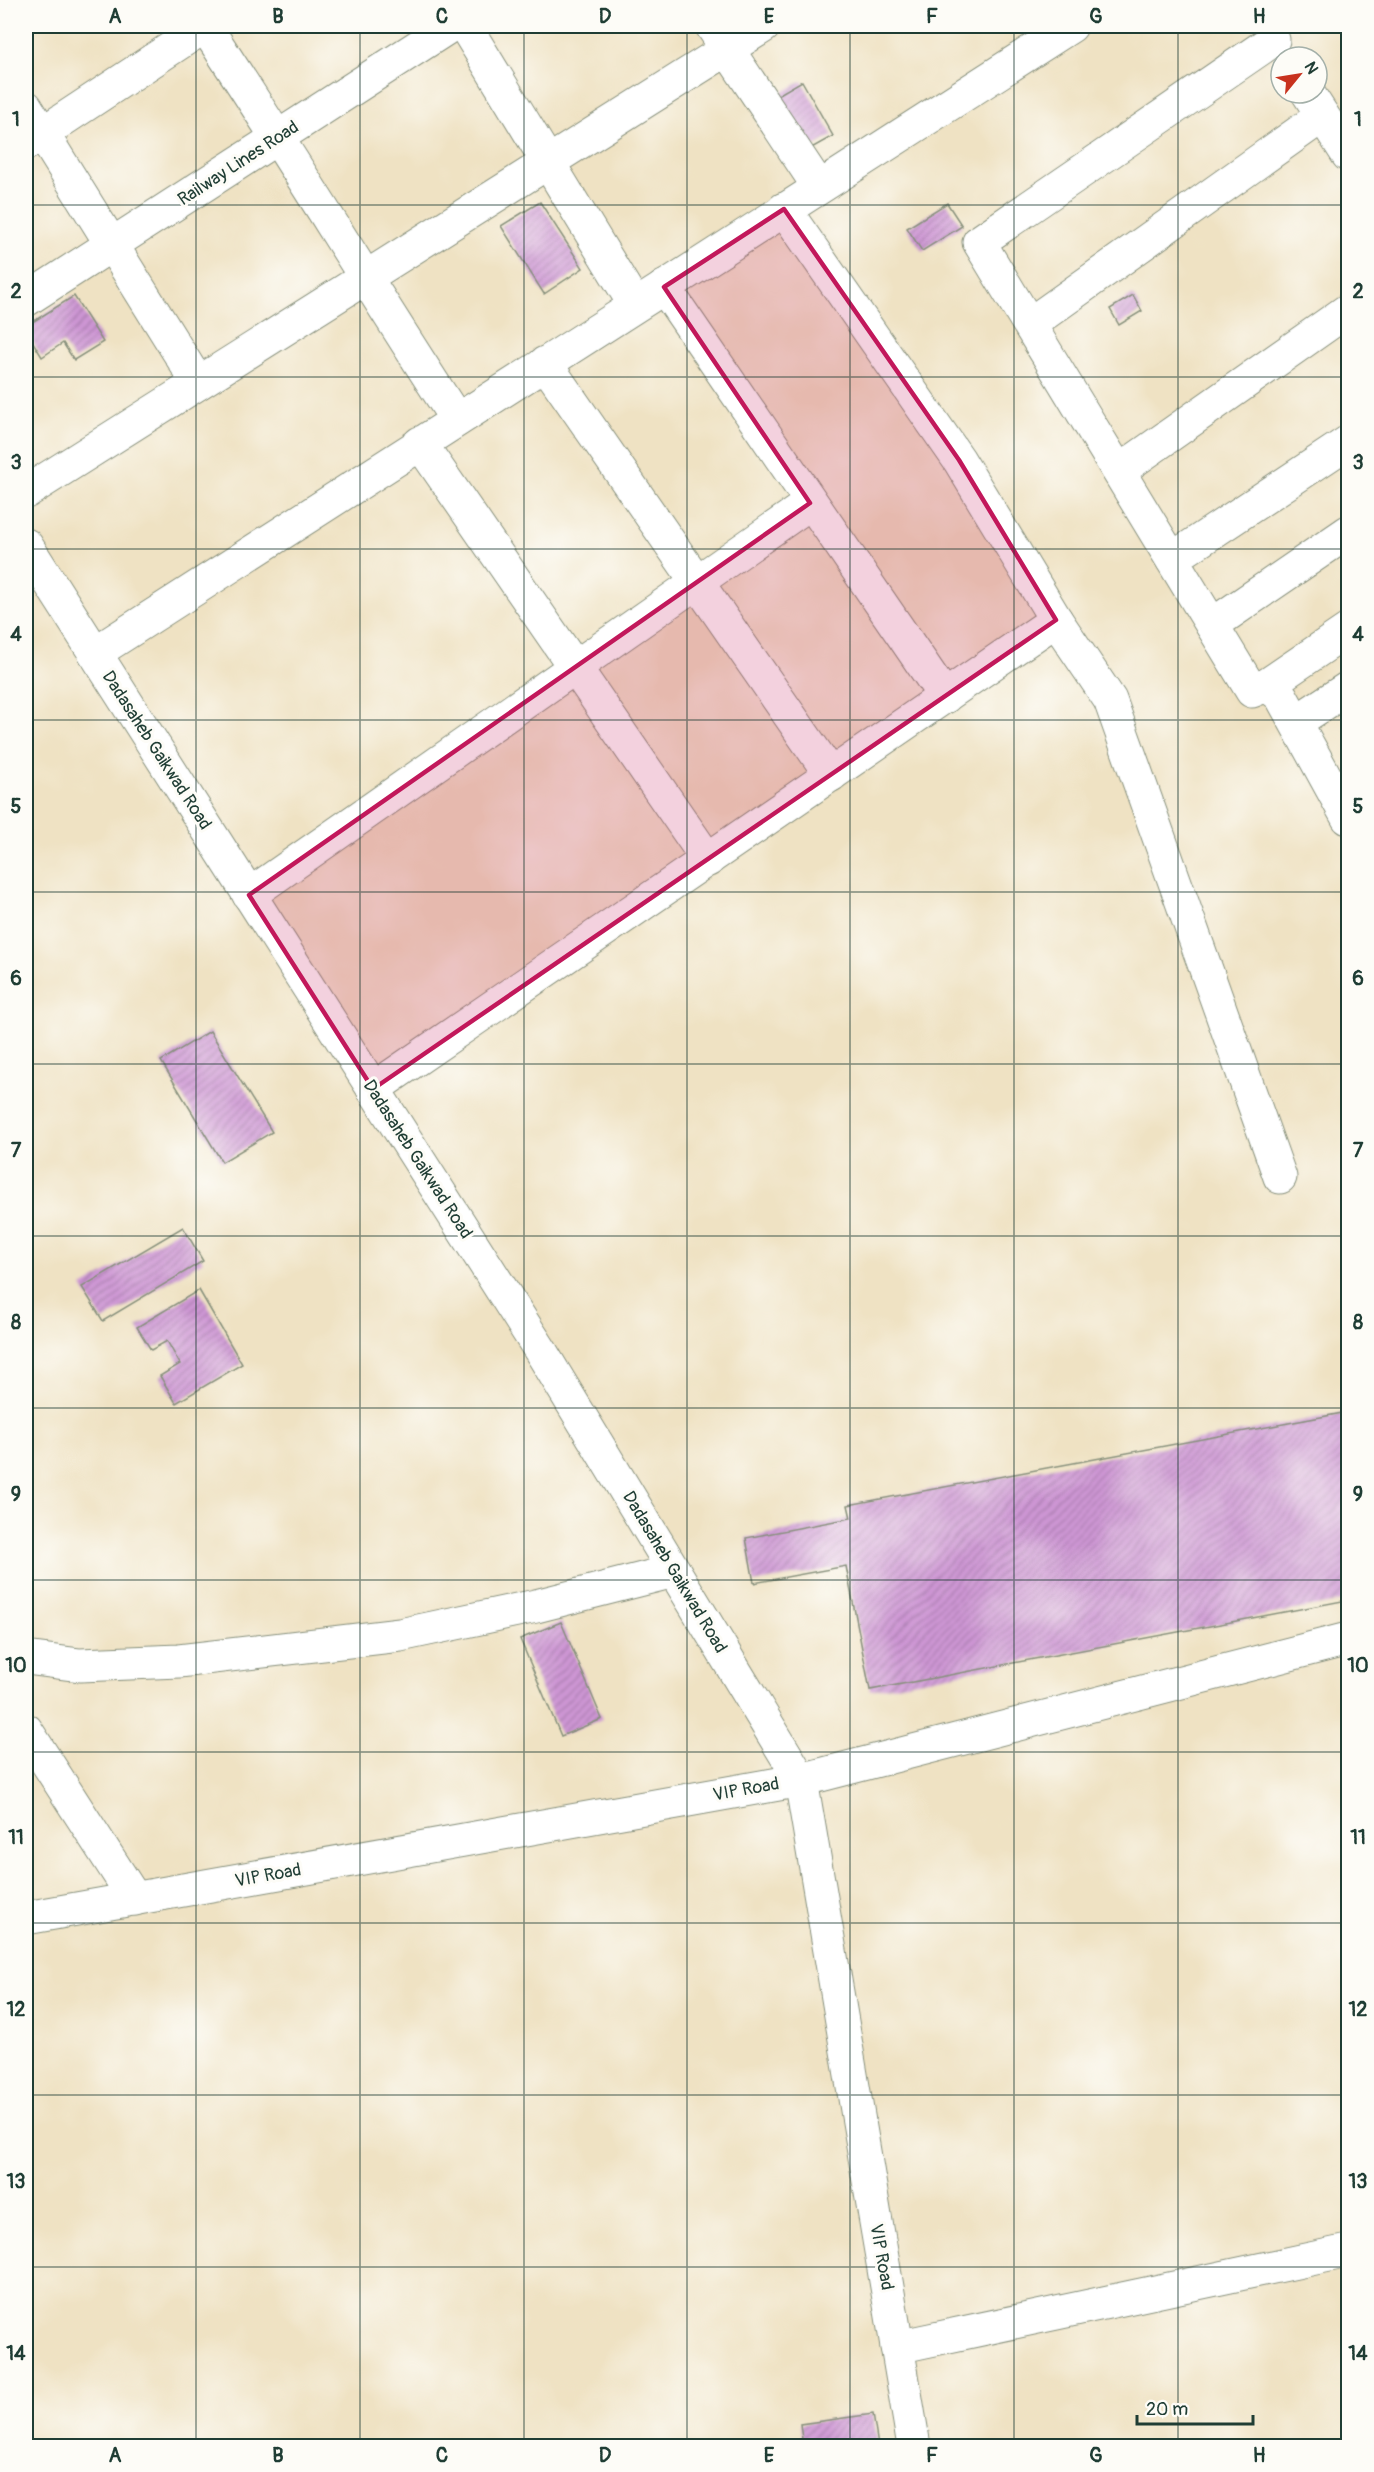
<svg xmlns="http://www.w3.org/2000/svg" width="1374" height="2472" viewBox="0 0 1374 2472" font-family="Pangolin,sans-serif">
	<defs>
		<pattern id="building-hatch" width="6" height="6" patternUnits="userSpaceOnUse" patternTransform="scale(1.5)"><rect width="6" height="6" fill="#ce96d4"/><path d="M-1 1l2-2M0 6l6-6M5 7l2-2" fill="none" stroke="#a77cad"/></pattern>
	</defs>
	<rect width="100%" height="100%" fill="#fdfcf7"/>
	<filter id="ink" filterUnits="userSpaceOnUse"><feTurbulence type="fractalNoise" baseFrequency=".0167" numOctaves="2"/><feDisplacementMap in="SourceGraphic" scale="12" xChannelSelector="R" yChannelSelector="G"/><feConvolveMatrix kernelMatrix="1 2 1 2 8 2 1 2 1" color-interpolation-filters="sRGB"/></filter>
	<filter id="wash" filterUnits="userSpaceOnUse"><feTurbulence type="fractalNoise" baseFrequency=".008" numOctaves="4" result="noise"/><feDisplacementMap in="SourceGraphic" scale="24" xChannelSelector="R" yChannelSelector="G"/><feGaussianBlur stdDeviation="1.35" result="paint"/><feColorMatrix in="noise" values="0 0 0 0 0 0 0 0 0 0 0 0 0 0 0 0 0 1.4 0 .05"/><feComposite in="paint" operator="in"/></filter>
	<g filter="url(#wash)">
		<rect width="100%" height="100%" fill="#efe2c3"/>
		<g id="blocks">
			<g fill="url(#building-hatch)">
				<path d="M802 81 833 136 808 150 776 96Z"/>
				<path d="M540 202 583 268 544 294 501 226Z"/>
				<path d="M947 203 962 226 922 251 907 228Z"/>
				<path d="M1133 295 1142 311 1119 325 1110 309Z"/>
				<path d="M74 296 103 342 74 360 63 343 42 357 26 331V326Z"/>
				<path d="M210 1031 272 1132 222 1162 161 1061Z"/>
				<path d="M183 1227 203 1261 103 1321 82 1287Z"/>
				<path d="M199 1290 242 1364 176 1403 160 1376 180 1364 167 1341 151 1350 137 1327Z"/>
				<path d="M1348 1412V1600L870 1690 846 1566 754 1583 746 1538 851 1518 848 1505Z"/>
				<path d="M561 1622 602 1719 561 1736 520 1639Z"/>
				<path d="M873 2414 878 2446H803L800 2424Z"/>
			</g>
		</g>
	</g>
	<g filter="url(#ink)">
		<use href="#blocks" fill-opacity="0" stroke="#87907c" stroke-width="1.5"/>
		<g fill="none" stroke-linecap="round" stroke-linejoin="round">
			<defs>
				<g id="minor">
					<path d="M205 26C291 156 371 289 457 420"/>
					<path d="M465 26 635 305"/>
					<path d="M712 26 819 187"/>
					<path d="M1273 40 979 242 1252 691 1267 685 1281 696 1348 818"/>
					<path d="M1308 93 1348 155"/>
					<path d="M26 107 198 383"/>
					<path d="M26 144 205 26"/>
					<path d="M784 209 959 460 1056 620 1110 700 1280 1177"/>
					<path d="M664 287 945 697"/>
					<path d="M26 300 450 26"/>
					<path d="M1030 324 1322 116"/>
					<path d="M545 363 831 775"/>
					<path d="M420 443 708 860"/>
					<path d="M1119 471 1348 310"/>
					<path d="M26 492 764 26"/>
					<path d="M26 545 542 1353 801 1780 914 2446"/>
					<path d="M1172 559 1348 442"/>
					<path d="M1212 625 1348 532"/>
					<path d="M95 653 1071 26"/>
					<path d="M1267 685 1348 630"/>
					<path d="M1296 722 1348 688"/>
					<path d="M249 895 810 503"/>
					<path d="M373 1089 1056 620"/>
					<path d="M26 1658 80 1665 179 1661 400 1635 536 1606 674 1571"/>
					<path d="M26 1730 135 1899"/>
					<path d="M897 2347 1348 2251"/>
				</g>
				<path id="major" d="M26 1918 801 1780 1348 1639"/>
			</defs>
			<use href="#minor" stroke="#87907c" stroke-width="35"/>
			<use href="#major" stroke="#87907c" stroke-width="35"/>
			<use href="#minor" stroke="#fff" stroke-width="33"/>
			<use href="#major" stroke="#fff" stroke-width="33"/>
		</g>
	</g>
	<path fill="#c2185b" fill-opacity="0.2" stroke="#c2185b" stroke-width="4.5" stroke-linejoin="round" d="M784 209 959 460 1056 620 373 1089 249 895 810 503 664 287Z"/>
	<path fill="none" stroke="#1f3d34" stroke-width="1.5" stroke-opacity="0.55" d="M196 26V2446M360 26V2446M524 26V2446M687 26V2446M850 26V2446M1014 26V2446M1178 26V2446M26 205H1348M26 377H1348M26 549H1348M26 720H1348M26 892H1348M26 1064H1348M26 1236H1348M26 1408H1348M26 1580H1348M26 1752H1348M26 1923H1348M26 2095H1348M26 2267H1348"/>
	<g text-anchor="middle" stroke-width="6" stroke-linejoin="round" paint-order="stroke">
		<g font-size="18" fill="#1f3d34" stroke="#fdfcf7">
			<text transform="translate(238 163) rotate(-33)" y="6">Railway Lines Road</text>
			<text transform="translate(157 750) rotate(57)" y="6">Dadasaheb Gaikwad Road</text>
			<text transform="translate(418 1159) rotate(57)" y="6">Dadasaheb Gaikwad Road</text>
			<text transform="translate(675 1572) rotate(59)" y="6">Dadasaheb Gaikwad Road</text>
			<text transform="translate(746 1789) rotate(-10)" y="6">VIP Road</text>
			<text transform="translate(268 1875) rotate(-10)" y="6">VIP Road</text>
			<text transform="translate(882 2257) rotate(80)" y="6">VIP Road</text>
		</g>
	</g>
	<rect width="1374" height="2472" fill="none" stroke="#fdfcf7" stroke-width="66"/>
	<g transform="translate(1299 75) rotate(60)"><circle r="28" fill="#fdfcf7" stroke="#a4b0a9" stroke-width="1.5"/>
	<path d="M0-4.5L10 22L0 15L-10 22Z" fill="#c8321e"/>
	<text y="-9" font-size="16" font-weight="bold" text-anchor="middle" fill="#1f3d34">N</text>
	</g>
	<path d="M1137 2415v9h116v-9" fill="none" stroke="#1f3d34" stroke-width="3"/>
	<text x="1146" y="2415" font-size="18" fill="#1f3d34" stroke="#fdfcf7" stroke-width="4.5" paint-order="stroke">20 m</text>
	<rect x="33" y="33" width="1308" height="2406" fill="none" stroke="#1f3d34" stroke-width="2"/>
	<g font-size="20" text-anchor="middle" font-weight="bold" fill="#1f3d34">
		<text x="115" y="23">A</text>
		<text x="278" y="23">B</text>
		<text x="442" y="23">C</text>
		<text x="605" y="23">D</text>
		<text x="769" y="23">E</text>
		<text x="932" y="23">F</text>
		<text x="1096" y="23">G</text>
		<text x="1259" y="23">H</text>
		<text x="16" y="126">1</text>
		<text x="1358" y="126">1</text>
		<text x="16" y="298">2</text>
		<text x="1358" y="298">2</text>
		<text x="16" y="469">3</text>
		<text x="1358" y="469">3</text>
		<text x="16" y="641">4</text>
		<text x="1358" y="641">4</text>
		<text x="16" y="813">5</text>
		<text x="1358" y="813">5</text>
		<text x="16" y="985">6</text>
		<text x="1358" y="985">6</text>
		<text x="16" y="1157">7</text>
		<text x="1358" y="1157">7</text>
		<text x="16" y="1329">8</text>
		<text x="1358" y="1329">8</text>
		<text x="16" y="1501">9</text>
		<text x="1358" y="1501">9</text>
		<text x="16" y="1672">10</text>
		<text x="1358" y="1672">10</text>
		<text x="16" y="1844">11</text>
		<text x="1358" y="1844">11</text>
		<text x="16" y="2016">12</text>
		<text x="1358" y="2016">12</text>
		<text x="16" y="2188">13</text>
		<text x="1358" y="2188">13</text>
		<text x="16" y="2360">14</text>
		<text x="1358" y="2360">14</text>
		<text x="115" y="2462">A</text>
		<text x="278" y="2462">B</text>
		<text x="442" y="2462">C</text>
		<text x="605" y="2462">D</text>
		<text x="769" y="2462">E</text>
		<text x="932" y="2462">F</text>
		<text x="1096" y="2462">G</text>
		<text x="1259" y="2462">H</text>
	</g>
</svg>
